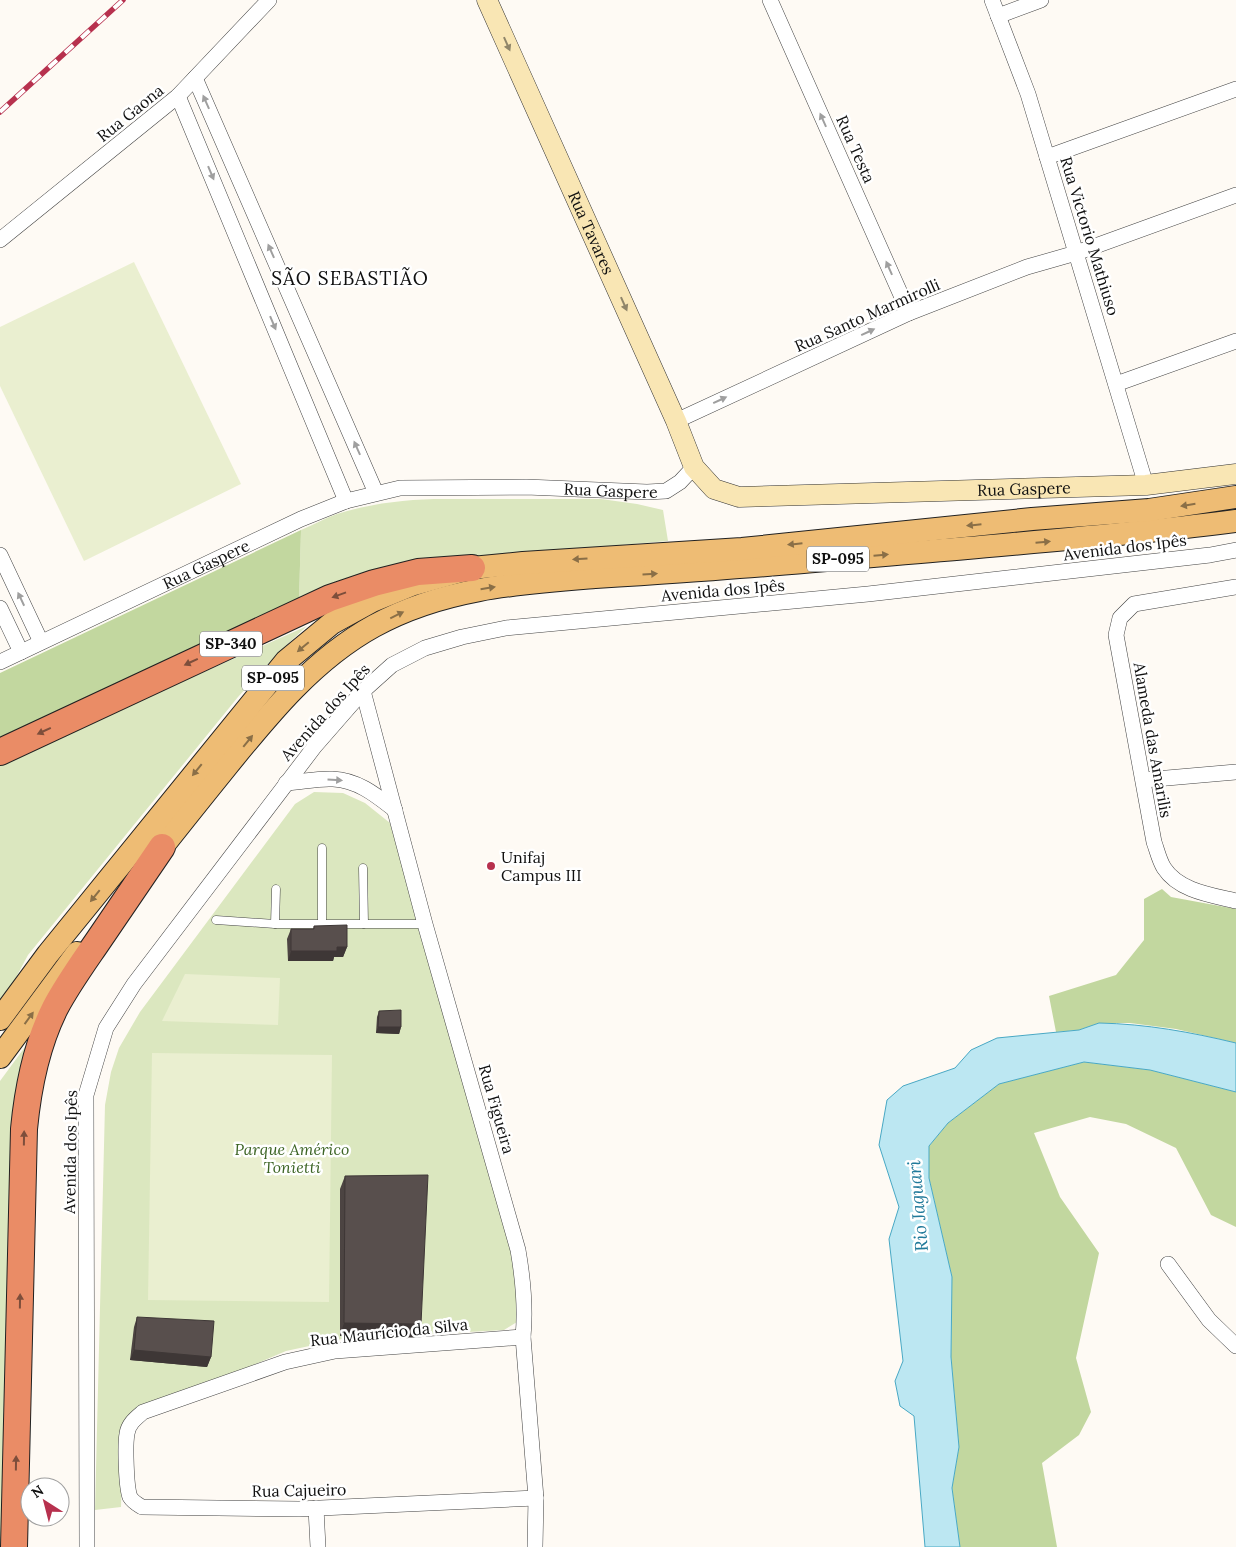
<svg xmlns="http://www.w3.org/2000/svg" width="1236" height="1547" viewBox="0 0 1236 1547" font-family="Lora,serif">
	<rect width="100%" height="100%" fill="#fefaf4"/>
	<g fill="#dbe7bf">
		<path d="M434 499H601L637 504 663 510 668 541 402 564 299 599 301 530C313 525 325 518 337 514 369 504 401 500 434 499Z"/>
		<path d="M307 626 277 654 238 697 28 955 13 983 0 1001V763Z"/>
		<path d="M314 792 343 793 365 803 390 823 519 1265 517 1322 504 1330 342 1339 286 1351 152 1409 123 1445 121 1507 95 1510 105 1105 111 1072 119 1048 140 1012 295 804Z"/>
		<path d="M36 1032 6 1547H0V1081Z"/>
	</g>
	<g fill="#c2d79f">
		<path d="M301 530 299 600 0 741V673Z"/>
		<path d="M1162 889 1171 897 1236 909V1043L1176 1029 1130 1023H1099L1079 1030 1056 1032 1049 996 1116 975 1144 940V899Z"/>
		<path d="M1084 1062 1150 1070 1236 1092V1227L1211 1215 1176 1148 1126 1124 1090 1117 1034 1133 1060 1197 1099 1253 1076 1358 1091 1412 1079 1435 1042 1463 1057 1547H960L952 1488 959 1447 951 1357 952 1277 929 1178V1146L948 1123 999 1084Z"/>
	</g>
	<g fill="#eaefd0">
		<path d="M134 262 241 484 84 561 0 386V327Z"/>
		<path d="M185 974 280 978 278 1025 162 1021Z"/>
		<path d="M152 1053 332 1055 329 1302 148 1300Z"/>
	</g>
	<path fill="#bce7f2" stroke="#48a8c4" d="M1099 1023C1147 1024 1190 1032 1236 1043V1092L1150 1070 1084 1062 999 1084 948 1123 929 1146V1178L952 1277 951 1357 959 1447 952 1488 960 1547H925L914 1416 900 1406 895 1381 903 1361 889 1239 899 1207 879 1145 887 1100 903 1086 955 1068 971 1050 997 1038 1079 1030Z"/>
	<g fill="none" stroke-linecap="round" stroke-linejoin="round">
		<defs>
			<g id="lane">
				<path d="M322 848V924"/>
				<path d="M363 868 364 924"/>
				<path d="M276 889 275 924H425"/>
				<path d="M216 920 275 924"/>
			</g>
			<g id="street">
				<path d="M770 0 909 313"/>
				<path d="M992 0 1028 94 1146 485"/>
				<path d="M998 16 1041 0"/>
				<path d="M195 78 376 493"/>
				<path d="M178 96 346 501"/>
				<path d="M1047 157 1236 89"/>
				<path d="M0 240 178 96 269 0"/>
				<path d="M1116 384 1236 341"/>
				<path d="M676 421 909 313 1027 267 1076 253 1236 195"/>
				<path d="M0 555 41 642"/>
				<path d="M1236 587 1134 604 1120 618 1116 635 1154 842C1157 850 1159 860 1164 868 1179 891 1211 895 1236 901"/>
				<path d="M0 608 21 652"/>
				<path id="s1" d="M0 662 301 519 346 501 400 488 526 487 647 492 666 491 680 482 694 467"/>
				<path d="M363 691 425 924 518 1250C523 1279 526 1307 523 1337L536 1498 535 1547"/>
				<path d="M1144 780 1236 772"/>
				<path d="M286 783C302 782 318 778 333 779 358 780 377 796 395 810"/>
				<path d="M1168 1264 1209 1320 1236 1346"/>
				<path d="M523 1337 335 1351 285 1362 143 1412C136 1418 128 1424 127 1434 125 1444 126 1487 130 1497 133 1502 137 1504 142 1507L299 1509 536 1498"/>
				<path d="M316 1508 318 1547"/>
				<path d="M87 1547 86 1095 106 1028 134 984 315 746 363 691 392 665 425 648 462 637 506 628 868 594 1210 555 1236 550"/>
			</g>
			<g id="secondary">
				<path id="s2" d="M487 0 676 421 694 467 714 489 739 497 1146 485 1236 474"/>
			</g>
			<g id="primary">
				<path d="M152 860C177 828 202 797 227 766 270 713 314 659 374 626 443 588 519 583 595 577 643 574 691 571 739 567 815 562 891 554 967 548 1057 540 1147 533 1236 521"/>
				<path d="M0 1019 48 954 286 661 332 623 372 601 411 585 472 568 523 563 742 549 1032 519 1149 510 1236 497"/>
				<path d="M0 1057 77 953"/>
			</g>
			<g id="highway">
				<path d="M0 752 330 598 374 583 418 572 472 568"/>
				<path d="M14 1547 24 1129C28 1087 36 1046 55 1008 67 985 83 963 98 941 119 910 141 878 162 847"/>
			</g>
		</defs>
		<use href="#lane" stroke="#434343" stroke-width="9"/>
		<use href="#street" stroke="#434343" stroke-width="16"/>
		<use href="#secondary" stroke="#323232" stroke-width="21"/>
		<use href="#primary" stroke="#212121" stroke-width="24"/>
		<use href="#highway" stroke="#212121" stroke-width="28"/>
		<use href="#lane" stroke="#fff" stroke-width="8"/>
		<use href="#street" stroke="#fff" stroke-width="15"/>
		<use href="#secondary" stroke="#f9e6b4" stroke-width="20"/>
		<use href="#primary" stroke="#eebc74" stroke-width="22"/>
		<use href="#highway" stroke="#ea8c66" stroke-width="26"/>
		<defs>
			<path id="rail" d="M0 112 123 0"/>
		</defs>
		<use href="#rail" stroke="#b7314e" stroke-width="5.5"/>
		<use href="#rail" stroke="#fff" stroke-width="4" stroke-dasharray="11" stroke-linecap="butt"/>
	</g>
	<g fill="#4c4442">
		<path d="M314 926 347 947 343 957H334L333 961H288L287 939 291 929H313Z"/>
		<path d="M379 1011 401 1027 399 1034 376 1033 377 1017Z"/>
		<path d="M345 1176 421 1324 416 1337 340 1336V1189Z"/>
		<path d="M137 1317 211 1357 207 1367 130 1360 134 1327Z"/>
	</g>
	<g fill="#3e3736">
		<path d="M337 947H347L343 957H334L333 961H288L291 951Z"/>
		<path d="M378 1027H401L399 1034 376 1033Z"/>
		<path d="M344 1323 421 1324 416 1337 340 1336Z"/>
		<path d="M134 1350 211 1357 207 1367 130 1360Z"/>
	</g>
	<g fill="#584f4d" stroke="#3e3736">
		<path d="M347 925V947H337V951H291V929H314V926Z"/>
		<path d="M401 1010V1027H378L379 1011Z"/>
		<path d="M428 1175 421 1324 344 1323 345 1176Z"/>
		<path d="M137 1317 214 1321 211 1357 134 1350Z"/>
	</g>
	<defs><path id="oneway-solid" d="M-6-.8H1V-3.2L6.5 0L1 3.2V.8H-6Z" transform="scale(1.25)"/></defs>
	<g fill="#90866a">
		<use href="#oneway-solid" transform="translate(507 44) rotate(66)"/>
		<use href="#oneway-solid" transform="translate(624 304) rotate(66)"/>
	</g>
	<g fill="#9f9f9f">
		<use href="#oneway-solid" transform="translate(206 102) rotate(-114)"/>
		<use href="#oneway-solid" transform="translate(823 120) rotate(-114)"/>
		<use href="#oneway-solid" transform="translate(211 173) rotate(67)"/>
		<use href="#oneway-solid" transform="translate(271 251) rotate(-114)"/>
		<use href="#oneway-solid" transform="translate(889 268) rotate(-114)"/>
		<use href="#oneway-solid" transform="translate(273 323) rotate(67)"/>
		<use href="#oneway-solid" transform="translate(868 332) rotate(-25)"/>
		<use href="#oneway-solid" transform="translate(720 400) rotate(-25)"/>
		<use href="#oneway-solid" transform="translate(357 448) rotate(-114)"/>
		<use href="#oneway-solid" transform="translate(21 599) rotate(-115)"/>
		<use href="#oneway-solid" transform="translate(335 780) rotate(4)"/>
	</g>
	<g fill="#8a6f47">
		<use href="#oneway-solid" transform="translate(1188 505) rotate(171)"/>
		<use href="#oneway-solid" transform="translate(974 525) rotate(174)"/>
		<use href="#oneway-solid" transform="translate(1043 542) rotate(-5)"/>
		<use href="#oneway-solid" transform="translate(795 544) rotate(174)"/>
		<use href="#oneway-solid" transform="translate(881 555) rotate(-5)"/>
		<use href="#oneway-solid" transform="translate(580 559) rotate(176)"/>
		<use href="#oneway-solid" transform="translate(650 574) rotate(-4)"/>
		<use href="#oneway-solid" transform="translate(488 588) rotate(-9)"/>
		<use href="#oneway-solid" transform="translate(397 615) rotate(-26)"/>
		<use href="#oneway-solid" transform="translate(303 647) rotate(140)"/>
		<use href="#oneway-solid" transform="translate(248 741) rotate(-51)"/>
		<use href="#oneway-solid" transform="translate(197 770) rotate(129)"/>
		<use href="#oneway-solid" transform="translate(95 896) rotate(129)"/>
		<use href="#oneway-solid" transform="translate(29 1018) rotate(-54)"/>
	</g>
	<g fill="#7d4e3b">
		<use href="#oneway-solid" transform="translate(339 595) rotate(160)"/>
		<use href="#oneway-solid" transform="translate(191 662) rotate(155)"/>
		<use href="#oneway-solid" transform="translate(44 731) rotate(155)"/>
		<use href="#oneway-solid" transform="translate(24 1138) rotate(-89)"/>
		<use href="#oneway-solid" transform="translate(20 1301) rotate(-89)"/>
		<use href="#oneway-solid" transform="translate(16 1463) rotate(-89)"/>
	</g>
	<circle fill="#b7314e" stroke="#fff" stroke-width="2" cx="491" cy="866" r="5"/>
	<g text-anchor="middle" stroke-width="5" stroke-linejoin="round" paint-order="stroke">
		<g fill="#fff" stroke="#585858" stroke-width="1">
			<rect x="807" y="546.5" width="62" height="25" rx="4"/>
			<rect x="200" y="631.5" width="62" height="25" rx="4"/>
			<rect x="242" y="665.5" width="62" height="25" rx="4"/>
		</g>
		<g font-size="15" font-weight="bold" fill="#101010">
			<text x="838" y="564">SP-095</text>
			<text x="231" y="649">SP-340</text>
			<text x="273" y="683">SP-095</text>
		</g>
		<g font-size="16" fill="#101010" stroke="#fff">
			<text transform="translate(130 113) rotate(-39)" y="6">Rua Gaona</text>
			<text transform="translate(856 149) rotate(66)" y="6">Rua Testa</text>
			<text dy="6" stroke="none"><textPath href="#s2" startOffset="255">Rua Tavares</textPath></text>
			<text transform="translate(1090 236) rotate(73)" y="6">Rua Victorio Mathiuso</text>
			<text transform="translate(867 315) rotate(-24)" y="6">Rua Santo Marmirolli</text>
			<text dy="6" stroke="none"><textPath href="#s2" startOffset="852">Rua Gaspere</textPath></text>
			<text dy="6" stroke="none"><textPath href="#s1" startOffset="648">Rua Gaspere</textPath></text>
			<text transform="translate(1125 547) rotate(-7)" y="6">Avenida dos Ipês</text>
			<text dy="6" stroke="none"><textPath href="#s1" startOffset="228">Rua Gaspere</textPath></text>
			<text transform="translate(723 590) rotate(-5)" y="6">Avenida dos Ipês</text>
			<text transform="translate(325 712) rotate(-48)" y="6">Avenida dos Ipês</text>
			<text transform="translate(1153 740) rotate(80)" y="6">Alameda das Amarilis</text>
			<text transform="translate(497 1109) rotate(74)" y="6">Rua Figueira</text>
			<text transform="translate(70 1152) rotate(-89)" y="6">Avenida dos Ipês</text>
			<text transform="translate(389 1332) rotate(-6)" y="6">Rua Maurício da Silva</text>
			<text transform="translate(299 1490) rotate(-1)" y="6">Rua Cajueiro</text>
		</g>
		<g font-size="16" fill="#101010" stroke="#fff" text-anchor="start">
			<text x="501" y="863">Unifaj<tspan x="501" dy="18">Campus III</tspan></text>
		</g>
		<g font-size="16" font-style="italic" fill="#3c6424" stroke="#fff">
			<text x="292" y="1155">Parque Américo<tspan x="292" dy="18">Tonietti</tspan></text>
		</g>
		<g font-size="18" font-style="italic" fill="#217a9a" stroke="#fff">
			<text transform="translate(918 1206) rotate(-95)" y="6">Rio Jaguari</text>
		</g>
		<g font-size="19" letter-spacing="1" fill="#101010" stroke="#fff">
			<text x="350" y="285">SÃO SEBASTIÃO</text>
		</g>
	</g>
	<g transform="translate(45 1502) rotate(324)"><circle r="24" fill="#ffffff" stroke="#9f9f9f"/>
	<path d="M0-4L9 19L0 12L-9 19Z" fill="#b7314e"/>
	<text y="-8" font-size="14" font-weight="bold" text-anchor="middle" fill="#101010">N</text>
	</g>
</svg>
